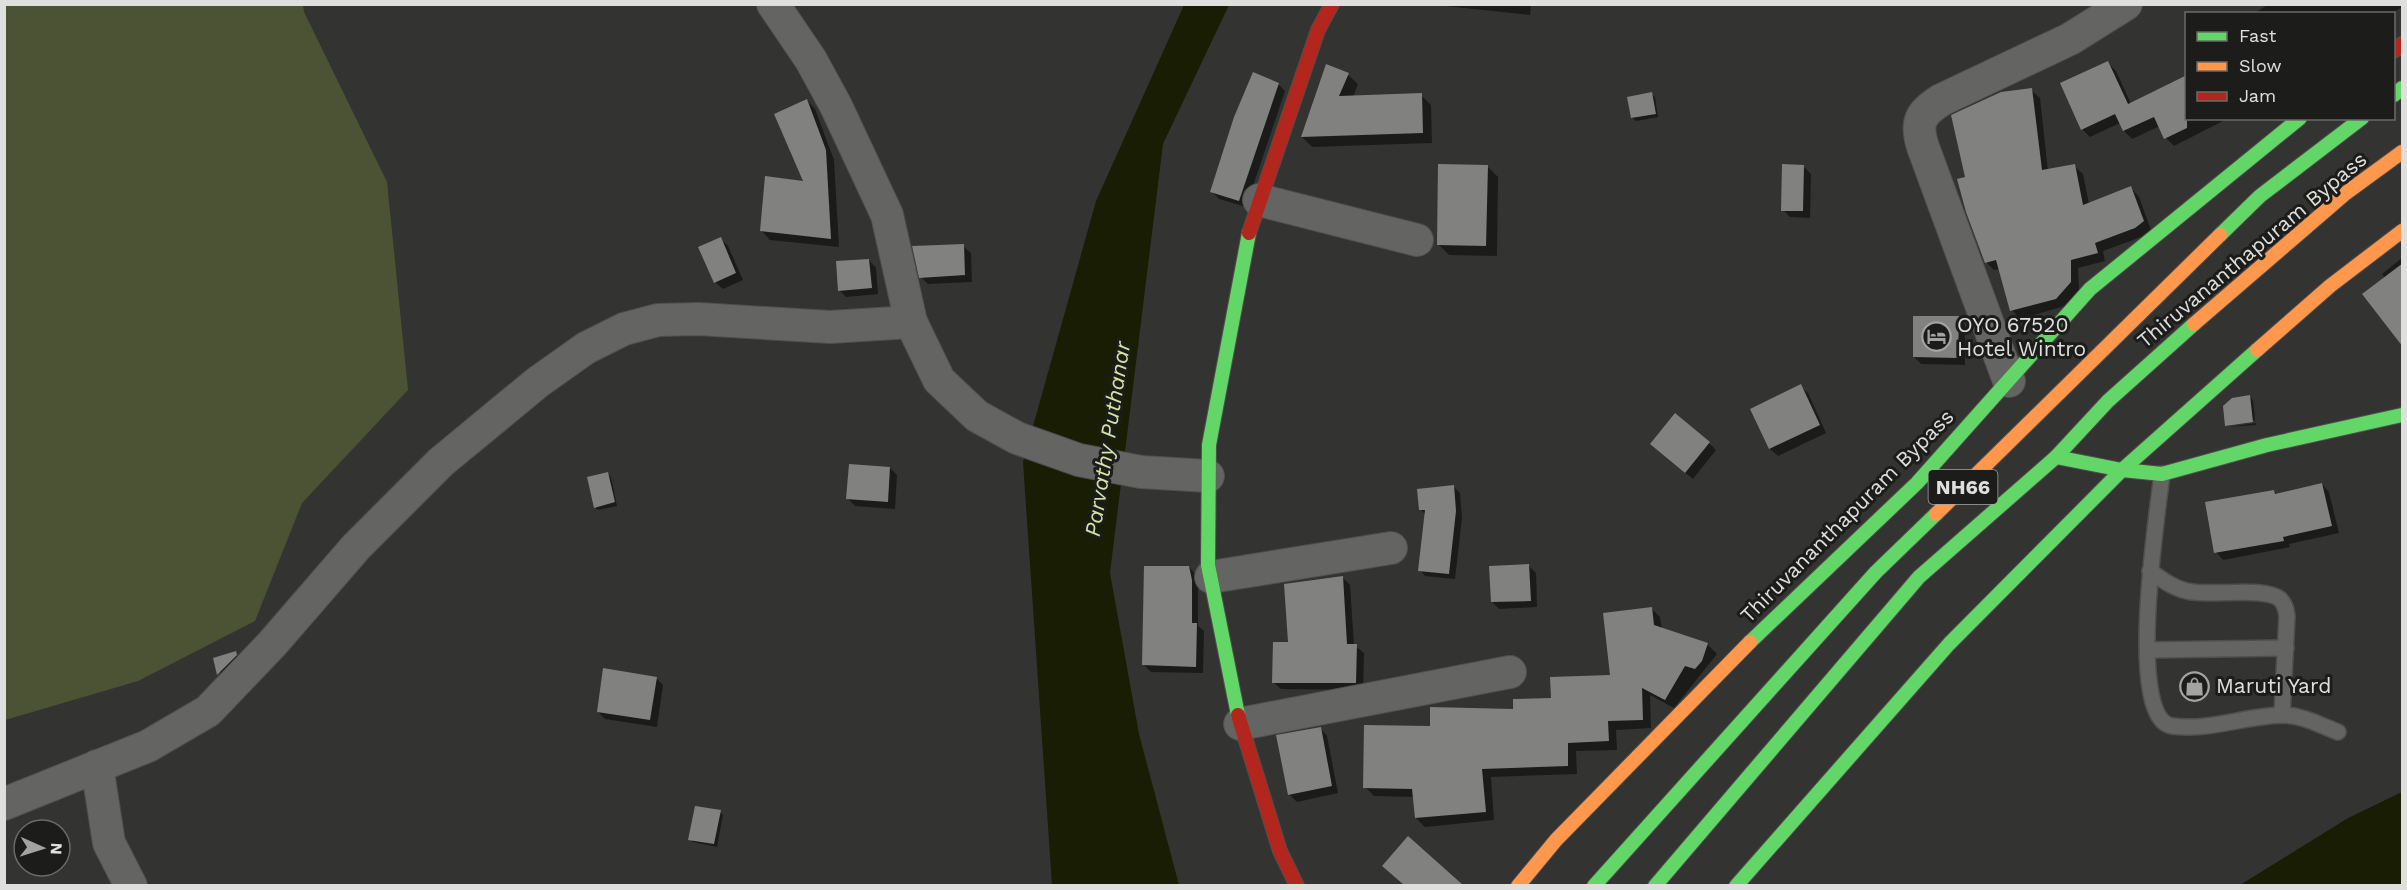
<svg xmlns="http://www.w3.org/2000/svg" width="2407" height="890" viewBox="0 0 2407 890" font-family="'Work Sans',sans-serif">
	<rect width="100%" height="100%" fill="#333431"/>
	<path fill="#4c5334" d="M5 4 303 5 304 12 387 182 408 390 302 503 255 621 138 681 5 720Z"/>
	<g fill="#181d04">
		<path d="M1184 5H1229L1163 144 1110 573 1139 734 1179 885H1052L1023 462 1096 201Z"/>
		<path d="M2402 792V885H2240L2348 818Z"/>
	</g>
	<g fill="#0007">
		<path d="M1426 4H1531L1530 15Z"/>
		<path d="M2269 4H2402V7L2391 14H2253Z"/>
		<path d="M2108 63 2116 71 2131 104 2186 118H2222L2223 121 2174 146 2166 138 2160 126 2132 139 2124 131 2120 123 2090 137 2082 129Z"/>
		<path d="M1348 75 1358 84 1353 97 1421 95 1431 105 1432 143 1312 147 1302 137Z"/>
		<path d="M1278 84 1285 91 1246 207 1219 199 1212 192Z"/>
		<path d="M2031 90 2040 98 2048 171 2074 166 2083 174 2089 204 2131 188 2139 197 2151 230 2144 236 2103 251 2105 261 2078 268 2079 291 2065 306 2020 319 2012 310 2000 269 1994 270 1986 262 1967 178Z"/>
		<path d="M1651 94 1655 97 1658 117 1636 121 1632 118Z"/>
		<path d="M807 100 815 109 834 160 839 247 770 240 762 231 806 182Z"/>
		<path d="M1487 166 1498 177 1497 256 1449 255 1438 244Z"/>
		<path d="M1804 167 1811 174 1810 218 1790 217 1783 210Z"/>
		<path d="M721 239 728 246 743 280 723 289 715 282Z"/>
		<path d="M963 246 971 253 972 282 928 284 921 277Z"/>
		<path d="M2402 258V345L2385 278 2382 274Z"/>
		<path d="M869 260 876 268 878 294 846 297 839 290Z"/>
		<path d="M1958 318 1965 325V365L1921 364 1914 357Z"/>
		<path d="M1800 386 1808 393 1826 433 1778 456 1770 449 1752 409Z"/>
		<path d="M2250 397 2253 400 2255 420 2227 424V426L2224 407 2233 399Z"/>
		<path d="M2256 423V425L2228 427Z"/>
		<path d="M1709 443 1716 450 1693 479 1659 451Z"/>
		<path d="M890 468 897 475 895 509 855 506 848 499Z"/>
		<path d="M608 474 611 477 617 506 598 510 595 507Z"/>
		<path d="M2322 484 2329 492 2339 533 2289 544 2290 547 2223 560 2216 552 2274 491 2277 495Z"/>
		<path d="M1454 487 1460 493 1462 518 1455 579 1425 576 1420 570 1426 515 1421 510Z"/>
		<path d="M1529 566 1536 573 1537 607 1499 609 1492 602Z"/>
		<path d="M1189 567 1196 575 1198 588V626L1204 631 1203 673 1151 672 1144 665Z"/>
		<path d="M1342 577 1350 585 1354 645 1364 653 1363 690 1281 689 1273 682 1289 644Z"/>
		<path d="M1651 608 1660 617 1662 629 1708 645 1717 654 1674 708 1650 695 1651 728 1616 730 1617 750 1576 751 1577 774 1491 777 1494 820 1425 827 1416 818 1414 797 1374 796 1365 787 1431 727 1515 711 1611 677Z"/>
		<path d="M235 653 239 659 222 677 215 659Z"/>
		<path d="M656 678 663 685 657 727 605 719 598 712Z"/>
		<path d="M1320 728 1327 736 1338 793 1297 802 1289 794Z"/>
		<path d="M720 812 723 815 717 847 693 842 690 839Z"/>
		<path d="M1391 873 1459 885 1405 886Z"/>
	</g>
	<g fill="#81827f">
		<path d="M2108 61 2128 104 2187 75V128L2164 139 2154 117 2123 131 2115 114 2081 130 2060 83Z"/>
		<path d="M1326 64 1349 73 1339 96 1422 93 1423 133 1301 137Z"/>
		<path d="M1253 72 1279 83 1239 201 1210 192 1234 117Z"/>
		<path d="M2032 88 2042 170 2075 164 2083 205 2131 186 2144 221 2135 228 2095 243 2098 253 2071 260V282L2056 299 2010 311 1996 260 1985 263 1966 212 1957 179 1965 177 1951 115 2001 92Z"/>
		<path d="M1652 92 1656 114 1631 118 1627 97Z"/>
		<path d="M807 99 826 150 831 239 760 231 765 176 803 181 774 114Z"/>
		<path d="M1438 164 1488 165 1486 246 1437 245Z"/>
		<path d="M1782 164 1804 165 1803 211H1781Z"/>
		<path d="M721 237 736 273 714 283 698 247Z"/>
		<path d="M964 244 965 275 919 278 912 246Z"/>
		<path d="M869 259 872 288 838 291 836 261Z"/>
		<path d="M2403 263V347L2362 294Z"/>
		<path d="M1913 316H1959L1958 358 1913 357Z"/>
		<path d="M1801 384 1820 425 1769 449 1750 409Z"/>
		<path d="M2250 395 2253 422 2225 426 2223 406 2232 398Z"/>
		<path d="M1675 413 1710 442 1685 473 1650 444Z"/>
		<path d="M849 464 890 467 888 502 846 499Z"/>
		<path d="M608 472 615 502 594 508 587 477Z"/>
		<path d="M2322 483 2332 526 2283 537 2284 541 2214 553 2205 502 2274 490 2275 494Z"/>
		<path d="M1454 485 1456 511 1449 574 1418 571 1425 510H1419L1417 489Z"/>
		<path d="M1529 564 1531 601 1491 602 1489 566Z"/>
		<path d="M1144 566H1189L1192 580V623H1197L1196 667 1142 665Z"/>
		<path d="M1343 576 1347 644H1357L1356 683H1272L1273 642H1288L1284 584Z"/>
		<path d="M1652 607 1654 625 1708 643 1702 661 1695 669 1685 666 1665 700 1642 688 1643 720 1608 721 1609 741 1568 743V766L1482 769 1486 812 1415 818 1412 789 1363 788 1364 725 1430 726V707L1513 709V699L1551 698 1550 677 1610 675 1603 613Z"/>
		<path d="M236 651 237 655 217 675 213 658Z"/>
		<path d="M603 668 657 677 650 720 597 712Z"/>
		<path d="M1321 727 1332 786 1288 795 1276 735Z"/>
		<path d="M695 806 721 810 714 844 688 840Z"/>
		<path d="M1408 836 1463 885H1404L1382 866Z"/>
	</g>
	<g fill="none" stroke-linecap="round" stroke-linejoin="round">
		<defs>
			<g id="lane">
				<path d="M2162 474C2158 509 2125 719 2172 726 2209 731 2245 716 2282 715 2302 715 2320 725 2338 732"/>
				<path d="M2150 571C2161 579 2173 588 2187 591 2209 597 2264 586 2280 599 2285 604 2286 609 2287 616L2282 715"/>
				<path d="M2148 650 2286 648"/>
			</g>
			<g id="street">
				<path d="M773 4 811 60 836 106 887 215 911 322"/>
				<path d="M1259 200 1417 240"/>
				<path d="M2009 381 1923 147C1915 122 1920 114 1941 100L2070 39 2126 4"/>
				<path d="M1211 577 1391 548"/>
				<path d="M1240 724 1510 672"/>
				<path d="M97 766 109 843 131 886"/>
				<path d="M4 804 148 746 208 711 272 644 356 547 441 462 538 382 586 348 624 329 658 320 699 319 830 327 911 322 939 380 977 416 1017 438 1079 460 1141 472 1208 476"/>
			</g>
			<g id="fast">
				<path d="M2394 95 2402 88"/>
				<path d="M2220 235 2260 196 2362 118"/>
				<path d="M2056 457 2122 470 2162 474 2267 445 2402 415"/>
				<path d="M1750 642 1917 483 2090 289 2300 118"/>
				<path d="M1238 715 1208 565 1209 445 1249 233"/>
				<path d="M1594 886 1876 572 1936 514"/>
				<path d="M1655 886 1919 577 2056 457 2108 401 2194 324"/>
				<path d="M1736 886 1949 644 2122 470 2257 350"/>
			</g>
			<g id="slow">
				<path d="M2194 324 2346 193 2402 152"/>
				<path d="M2257 350 2330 286 2402 231"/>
				<path d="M1936 514 2220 235"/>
				<path d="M1518 886 1556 840 1750 642"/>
			</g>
			<g id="jam">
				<path d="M2394 51 2402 44"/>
				<path d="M1249 233 1318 30 1332 4"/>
				<path d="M1238 715 1280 851 1297 886"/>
			</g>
		</defs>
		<use href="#lane" stroke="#4f4f4d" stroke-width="18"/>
		<use href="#street" stroke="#4f4f4d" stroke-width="34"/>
		<use href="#fast" stroke="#4f4f4d" stroke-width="16"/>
		<use href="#slow" stroke="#4f4f4d" stroke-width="16"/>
		<use href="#jam" stroke="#4f4f4d" stroke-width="16"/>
		<use href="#lane" stroke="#646462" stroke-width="15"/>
		<use href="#street" stroke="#646462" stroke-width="32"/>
		<use href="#fast" stroke="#63d668" stroke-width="14"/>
		<use href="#slow" stroke="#ff974d" stroke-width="14"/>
		<use href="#jam" stroke="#b3261e" stroke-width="14"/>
	</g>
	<defs>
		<symbol id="hotel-ring" viewBox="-11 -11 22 22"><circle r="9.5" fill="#1c1d1a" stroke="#a3a4a1" stroke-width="1.5"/><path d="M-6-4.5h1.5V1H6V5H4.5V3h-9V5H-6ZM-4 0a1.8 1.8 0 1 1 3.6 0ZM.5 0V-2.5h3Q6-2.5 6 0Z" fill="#a3a4a1"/></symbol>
		<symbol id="shop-ring" viewBox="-11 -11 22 22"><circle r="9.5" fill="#1c1d1a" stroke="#a3a4a1" stroke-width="1.5"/><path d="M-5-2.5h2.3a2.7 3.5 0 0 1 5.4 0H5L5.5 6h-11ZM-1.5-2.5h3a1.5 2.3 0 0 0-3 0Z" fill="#a3a4a1"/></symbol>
	</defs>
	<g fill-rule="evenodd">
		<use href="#hotel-ring" x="1920" y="320" width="33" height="33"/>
		<use href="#shop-ring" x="2178" y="670" width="33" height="33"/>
	</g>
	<g text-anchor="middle" stroke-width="6" stroke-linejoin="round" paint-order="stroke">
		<rect fill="#1c1d1a" stroke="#a4a6a2" stroke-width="1.5" x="1928.5" y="470" width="69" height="34" rx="4.5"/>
		<g font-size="20" font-weight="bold" fill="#dfe0dd">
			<text x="1963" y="494">NH66</text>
		</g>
		<g font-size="21" fill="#dfe0dd" stroke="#1c1d1a">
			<text transform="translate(2252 250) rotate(-40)" y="7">Thiruvananthapuram Bypass</text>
			<text transform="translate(1847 516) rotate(-45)" y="7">Thiruvananthapuram Bypass</text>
		</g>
		<g font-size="21" fill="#dfe0dd" stroke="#1c1d1a" text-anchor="start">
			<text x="1957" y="332">OYO 67520<tspan x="1957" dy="24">Hotel Wintro</tspan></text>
			<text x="2216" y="693">Maruti Yard</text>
		</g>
		<g font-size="22" font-style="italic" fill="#d5e4a5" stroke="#1c1d1a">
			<text transform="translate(1107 439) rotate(-81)" y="8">Parvathy Puthanar</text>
		</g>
	</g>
	<rect width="2407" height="890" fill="none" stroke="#dfe0dd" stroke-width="12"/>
	<rect x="2185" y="12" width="210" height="108" fill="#1c1d1a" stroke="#6a6b68" stroke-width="1.5"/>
	<rect x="2197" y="32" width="30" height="9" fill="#63d668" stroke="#6a6b68" stroke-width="1.5"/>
	<text x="2239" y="42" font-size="18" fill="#dfe0dd">Fast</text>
	<rect x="2197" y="62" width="30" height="9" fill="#ff974d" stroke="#6a6b68" stroke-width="1.5"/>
	<text x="2239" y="72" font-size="18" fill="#dfe0dd">Slow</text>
	<rect x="2197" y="92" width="30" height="9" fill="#b3261e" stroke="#6a6b68" stroke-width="1.5"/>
	<text x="2239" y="102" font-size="18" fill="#dfe0dd">Jam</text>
	<g transform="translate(42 848) rotate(93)"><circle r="28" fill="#1c1d1a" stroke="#6a6b68" stroke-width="1.5"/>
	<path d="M0-4.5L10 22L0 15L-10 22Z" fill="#a3a4a1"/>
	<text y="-9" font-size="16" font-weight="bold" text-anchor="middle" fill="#dfe0dd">N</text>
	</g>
</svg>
